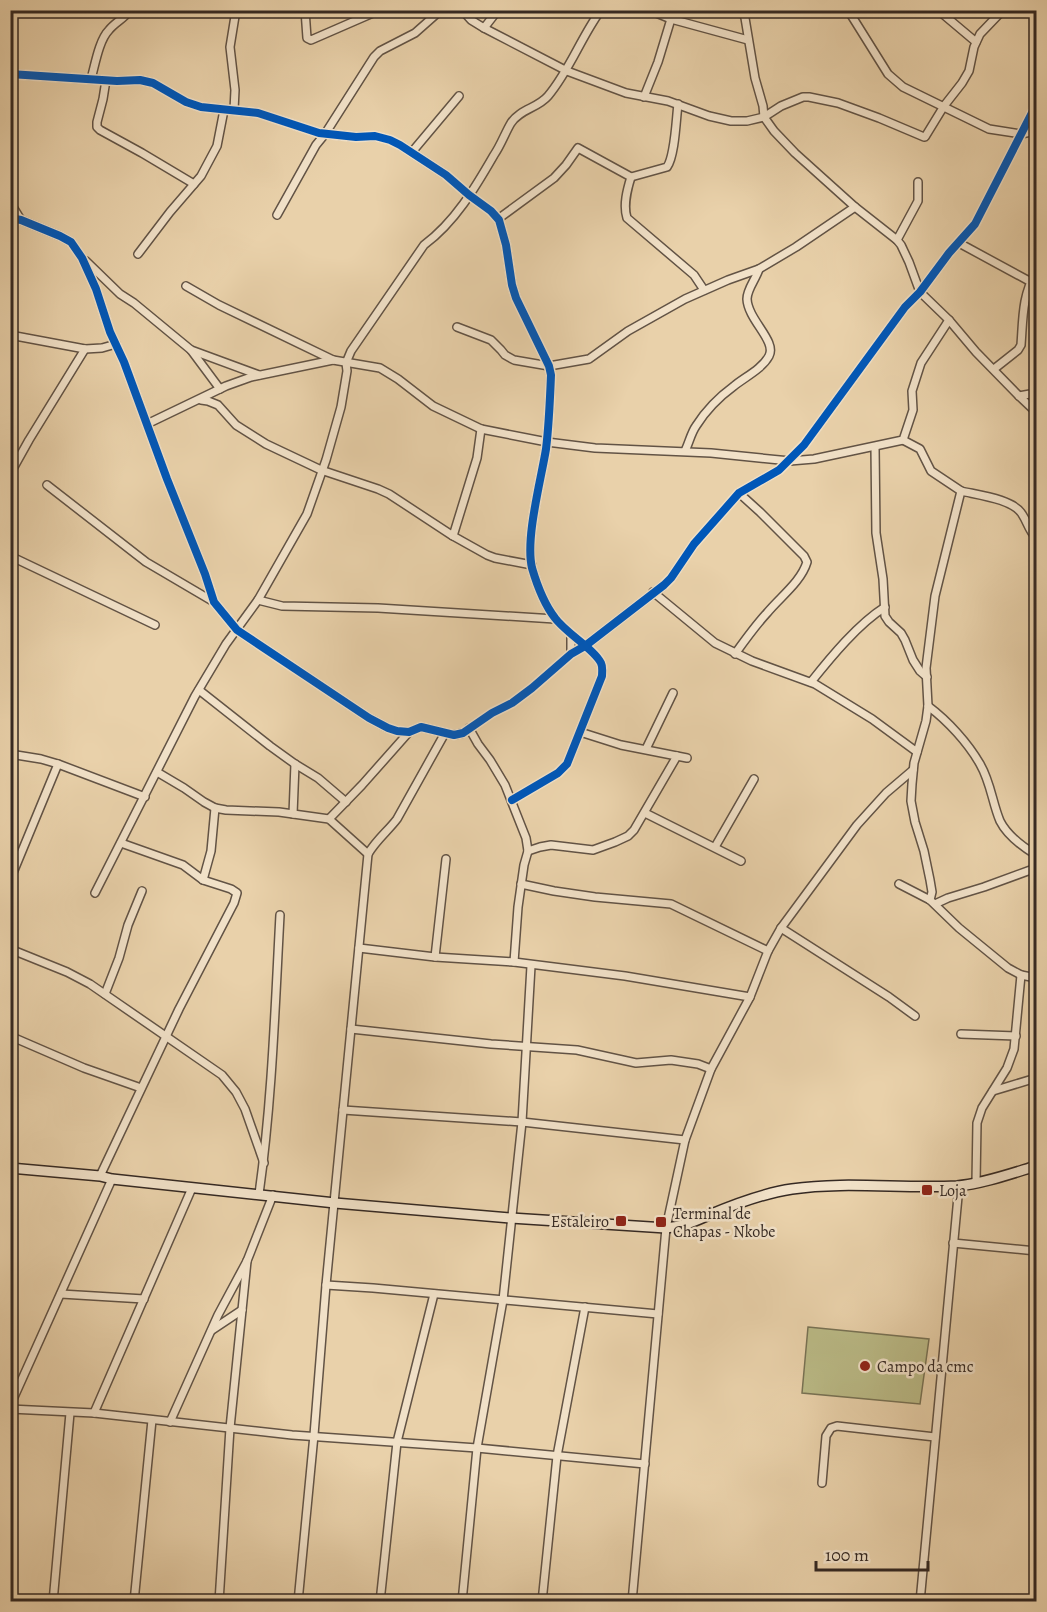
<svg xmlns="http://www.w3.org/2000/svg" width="1047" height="1612" viewBox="0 0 1047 1612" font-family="Alegreya,serif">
	<rect width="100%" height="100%" fill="#e9d1aa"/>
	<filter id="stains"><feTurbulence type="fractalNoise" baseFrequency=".00333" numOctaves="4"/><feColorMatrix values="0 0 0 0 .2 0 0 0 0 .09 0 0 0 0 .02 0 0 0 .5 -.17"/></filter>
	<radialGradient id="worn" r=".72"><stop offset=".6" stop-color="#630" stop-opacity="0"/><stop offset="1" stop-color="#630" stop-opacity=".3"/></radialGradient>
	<path fill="#baba86" stroke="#787254" stroke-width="1.5" d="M808 1327 929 1339 920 1404 802 1393Z"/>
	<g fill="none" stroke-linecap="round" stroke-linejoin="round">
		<defs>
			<g id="street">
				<path d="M305 10 307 38 311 40 380 10"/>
				<path d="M462 10 471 20 484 28 567 71 626 93 668 101 709 116 731 121H747L764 117 781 106 803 97H809L838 103 879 118 924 137H925L944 106 962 83 969 71 974 47 980 34 1003 10"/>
				<path d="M649 10 671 19 748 40"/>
				<path d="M742 10 745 18 755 78 763 106 764 117 774 131 795 153 855 207 897 240 901 245 909 262 920 292 949 320 976 352 1019 396 1036 412"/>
				<path d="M848 10 888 74 903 87 989 129 1021 134 1036 131"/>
				<path d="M938 10 976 42"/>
				<path d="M484 28 498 10"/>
				<path d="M10 74 117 81 140 80 153 83 186 102 201 107 258 113 319 133 356 137 375 136 390 140 400 145 446 175 469 195 491 211 499 220 506 245 512 285 516 298 549 366 551 375C550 400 549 425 546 449 541 480 525 539 532 568 537 585 544 604 555 618 566 633 594 649 601 663 603 667 602 672 602 676L567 764 558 773 512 800"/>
				<path d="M91 79C95 65 99 40 109 30 115 22 124 19 130 10"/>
				<path d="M106 80 103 99 97 122V127L100 130 142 153 194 184"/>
				<path d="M644 97 658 62 671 19"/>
				<path d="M234 110 235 90 230 47 236 10"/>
				<path d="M412 152 459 96"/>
				<path d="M631 177C627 190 623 205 627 218L694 275 704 290"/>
				<path d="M10 202 21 220"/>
				<path d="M277 215 316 145 325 134 374 57 380 51 415 33 441 10"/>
				<path d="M10 218 21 220 60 236 71 242 82 258 96 289 110 332 124 362 167 479 205 574 214 602 237 630 369 718 388 728 397 731 409 732 421 727 454 735 463 733 492 713 512 703 532 688 571 654 585 646 664 585 671 578 694 544 739 493 779 470 804 445 905 307 920 292 949 253 975 224 1036 105"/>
				<path d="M498 219 554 178 566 165 578 148 631 177 667 167C675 156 676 120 678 104"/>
				<path d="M897 240 918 201V182"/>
				<path d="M959 243 1031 282"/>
				<path d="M138 254 170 212 201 176 217 146 224 110"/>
				<path d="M86 261 120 294 134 303 191 350 259 375"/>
				<path d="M186 286 219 305 333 360"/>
				<path d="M457 327 491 340 501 350 505 355 514 360 549 366 589 359 628 331 685 299 728 280 759 269 796 247 855 207"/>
				<path d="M10 335 85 349 102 348 116 344"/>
				<path d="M191 350 220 389"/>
				<path d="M994 369 1018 350 1021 345C1023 319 1022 295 1036 272"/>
				<path d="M1019 396 1030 394 1036 391"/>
				<path d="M201 400 208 401 218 405 236 425 266 444 321 470 378 489 389 494 453 536 487 555 495 558 532 565"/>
				<path d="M147 424 226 386 251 377 333 360 380 368 398 379 433 406 481 429 547 442 595 448 711 453 790 461 814 459 903 440 913 410 912 391 921 363 949 320"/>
				<path d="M903 440 920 449 931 471 961 491 935 596 926 668 928 706 926 721 914 763 912 784 911 801 915 822 924 851 930 880 932 892 930 900"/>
				<path d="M875 447 876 533 883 579 885 616 889 622 901 633 905 640 913 660 920 671 927 677"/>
				<path d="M685 451C689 443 691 433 696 426 706 410 719 397 734 386 745 377 762 369 769 356 777 341 748 320 747 299 747 289 756 279 759 269"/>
				<path d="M10 474 29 440 85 349"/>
				<path d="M47 485 146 562 214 602"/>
				<path d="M961 491C978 495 1013 499 1022 514 1028 523 1028 529 1036 538"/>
				<path d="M453 536 477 458 481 429"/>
				<path d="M10 556 155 625"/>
				<path d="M653 592 715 643 752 661 815 684 872 719 917 752"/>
				<path d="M258 600 282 606 378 608 555 619"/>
				<path d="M571 635V654"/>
				<path d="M735 654C745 640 755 626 767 613 780 597 801 582 807 562L804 556 760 512 739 493"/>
				<path d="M811 682C831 657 858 624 885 607"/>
				<path d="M199 690 270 746 295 764 318 778 346 802"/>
				<path d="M928 706C948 721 968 743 980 764 991 783 992 802 1000 821 1007 835 1023 847 1036 855"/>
				<path d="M469 728 478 744 490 760 505 785 526 838 528 851 524 865 518 907 514 962"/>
				<path d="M580 732 621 745 687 758"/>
				<path d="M646 749 673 693"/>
				<path d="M10 754 41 759 58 764 145 797"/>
				<path d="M157 772 184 788 204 802 215 808 226 810 279 812 329 819 368 854"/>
				<path d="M645 813 741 861"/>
				<path d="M293 814 295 764"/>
				<path d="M329 819 362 785 409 732"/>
				<path d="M715 847 754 779"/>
				<path d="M528 851 540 847 551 845 593 850 615 842 628 836 634 830 677 756"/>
				<path d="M10 880 58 764"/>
				<path d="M203 880 211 851 215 808"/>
				<path d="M521 884 554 891 595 897 671 904 768 951"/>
				<path d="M899 884 930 900 959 928 1008 968 1021 975 1036 978"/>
				<path d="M95 893 195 696 226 644 258 600 307 514 326 460 341 407 347 371 346 363 351 351 424 245C455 222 475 188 494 155 501 145 505 133 511 123 520 109 538 108 548 96 570 70 581 37 601 10"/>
				<path d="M935 904 948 898 984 887 1036 868"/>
				<path d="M781 928 889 997 915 1016"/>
				<path d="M359 948 435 957 514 962 625 976 750 997"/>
				<path d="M10 949 67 972 90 984 222 1075 236 1092 245 1109 264 1163"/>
				<path d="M435 957 446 859"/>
				<path d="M105 994 119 958 128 925 142 891"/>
				<path d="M351 1029 491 1044 577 1050 636 1063 671 1060 698 1064 711 1069"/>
				<path d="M961 1034 1016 1036"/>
				<path d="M10 1036 84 1068 141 1088"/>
				<path d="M993 1091 1036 1078"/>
				<path d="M343 1110 522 1122 685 1140"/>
				<path d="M100 1176 179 1009 234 903 237 893 231 889 203 880 183 865 121 843"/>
				<path d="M976 1182 977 1123 982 1108 1007 1068 1014 1049 1021 975"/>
				<path d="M259 1194C272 1102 275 1008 280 915"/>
				<path d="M953 1243 1036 1251"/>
				<path d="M326 1285 373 1288 658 1314"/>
				<path d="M61 1294 144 1299"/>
				<path d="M212 1330 242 1310"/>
				<path d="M10 1406 112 1179"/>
				<path d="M10 1409 94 1413 292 1435 477 1448 645 1464"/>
				<path d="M94 1413 192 1188"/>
				<path d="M170 1422 218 1315 247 1261 273 1195"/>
				<path d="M822 1483 826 1436 831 1428 837 1426 935 1437"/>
				<path d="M53 1602 70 1413"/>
				<path d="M134 1602 152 1420"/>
				<path d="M219 1602 230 1428 247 1261"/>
				<path d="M298 1602 314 1435 326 1285 368 854C376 840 388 831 397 819L445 733"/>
				<path d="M380 1602 397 1442 434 1294"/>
				<path d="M462 1602 477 1448 503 1300 522 1122 531 966"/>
				<path d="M542 1602 557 1456 585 1307"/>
				<path d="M632 1602 666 1228 685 1140 711 1069 750 997 768 951 781 928 857 825 886 793 913 770"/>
				<path d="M920 1602 959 1186"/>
			</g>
			<path id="secondary" d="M10 1168 100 1176 112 1179 335 1203 511 1218 666 1228C685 1226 693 1222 709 1215 735 1204 764 1193 792 1189 845 1181 903 1189 957 1186 982 1184 1013 1173 1036 1166"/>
		</defs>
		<use href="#street" stroke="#625345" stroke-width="10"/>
		<use href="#secondary" stroke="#352923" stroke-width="12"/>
		<use href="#street" stroke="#f1e1c8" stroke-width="7"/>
		<use href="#secondary" stroke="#f1e1c8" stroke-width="9"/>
		<defs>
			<g id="cycleway">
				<path d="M10 74 117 81 140 80 153 83 186 102 201 107 258 113 319 133 356 137 375 136 390 140 400 145 446 175 469 195 491 211 499 220 506 245 512 285 516 298 549 366 551 375C550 400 549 425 546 449 541 480 525 539 532 568 537 585 544 604 555 618 566 633 594 649 601 663 603 667 602 672 602 676L567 764 558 773 512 800"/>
				<path d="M10 218 21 220 60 236 71 242 82 258 96 289 110 332 124 362 167 479 205 574 214 602 237 630 369 718 388 728 397 731 409 732 421 727 454 735 463 733 492 713 512 703 532 688 571 654 585 646 664 585 671 578 694 544 739 493 779 470 804 445 905 307 920 292 949 253 975 224 1036 105"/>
			</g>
		</defs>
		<use href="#cycleway" stroke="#f1e1c8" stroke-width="11"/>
		<use href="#cycleway" stroke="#0057b8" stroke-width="8"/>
	</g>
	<g fill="#8f2418" stroke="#f1e1c8" stroke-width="2">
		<rect x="921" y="1184" width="12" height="12" rx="3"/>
		<rect x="615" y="1215" width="12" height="12" rx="3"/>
		<rect x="655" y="1216" width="12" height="12" rx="3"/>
		<circle cx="865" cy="1366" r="6"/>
	</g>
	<g text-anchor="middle" stroke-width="5" stroke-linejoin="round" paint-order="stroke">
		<g font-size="16" fill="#352923" stroke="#f1e1c8" text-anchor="start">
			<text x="939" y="1196">Loja</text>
			<text x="673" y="1219">Terminal de<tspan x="673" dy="18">Chapas - Nkobe</tspan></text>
			<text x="609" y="1227" text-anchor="end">Estaleiro</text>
			<text x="877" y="1372">Campo da cmc</text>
		</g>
	</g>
	<rect width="1047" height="1612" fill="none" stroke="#e9d1aa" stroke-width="36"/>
	<rect x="12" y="12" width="1023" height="1588" fill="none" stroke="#352923" stroke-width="3"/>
	<rect x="18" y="18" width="1011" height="1576" fill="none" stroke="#352923" stroke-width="1.5"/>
	<path d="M816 1561v9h112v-9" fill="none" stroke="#352923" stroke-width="3"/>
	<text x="825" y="1561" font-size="18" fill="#352923" stroke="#f1e1c8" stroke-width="4.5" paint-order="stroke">100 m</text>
	<rect width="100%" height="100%" filter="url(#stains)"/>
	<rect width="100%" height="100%" fill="url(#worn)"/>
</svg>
